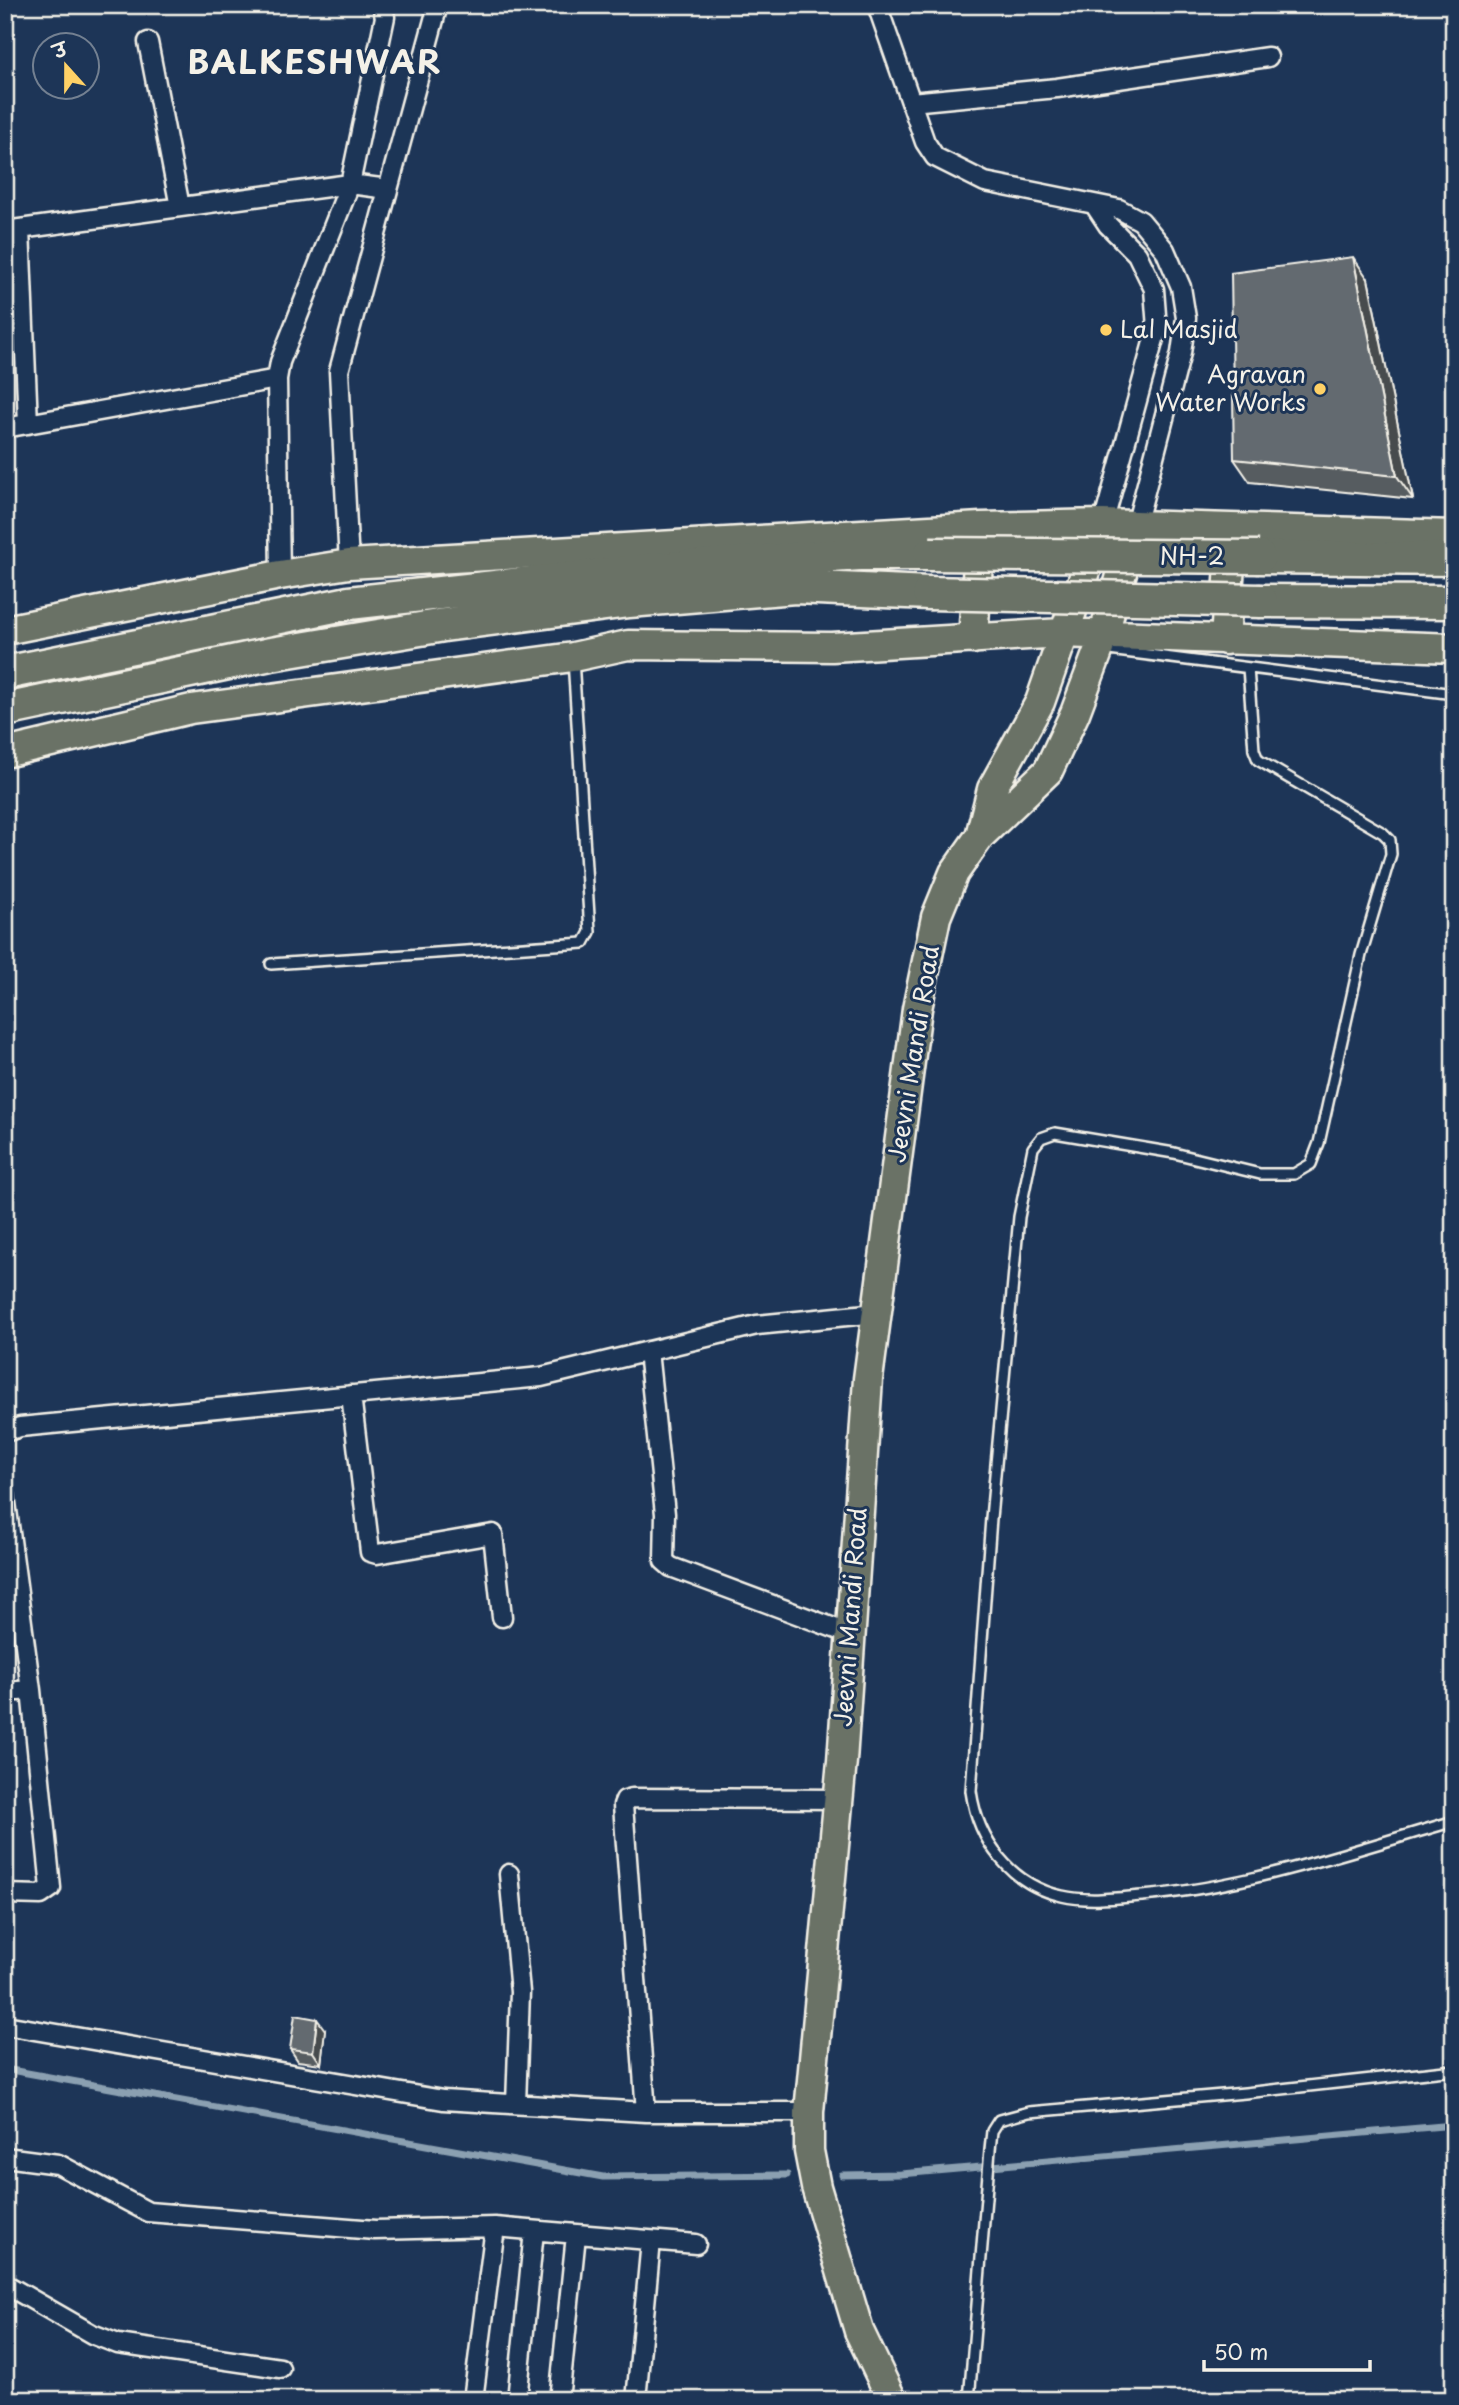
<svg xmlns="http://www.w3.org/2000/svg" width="1459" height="2405" viewBox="0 0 1459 2405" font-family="'Playpen Sans','Playpen Sans Deva',sans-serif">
<rect width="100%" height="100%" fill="#1d3557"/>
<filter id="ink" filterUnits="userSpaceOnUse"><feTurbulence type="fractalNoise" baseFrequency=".0143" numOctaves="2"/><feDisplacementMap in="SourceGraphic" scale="14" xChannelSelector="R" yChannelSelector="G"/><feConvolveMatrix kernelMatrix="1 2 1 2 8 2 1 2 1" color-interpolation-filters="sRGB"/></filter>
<g filter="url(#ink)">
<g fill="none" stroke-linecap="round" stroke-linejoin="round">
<path stroke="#8ba0b1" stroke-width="7" d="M5,2069l598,108 184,-2
M842,2175l59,-1 553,-49"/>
<g stroke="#f4f1e8" stroke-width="14">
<path id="lane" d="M1101,649l353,45
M1248,668l6,82 4,10 125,73 7,7 1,14 -30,101 -42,188 -8,21 -17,10h-34l-86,-21 -119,-20 -14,5 -8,10 -14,69 -28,301 -20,273c7,50 40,94 91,105 25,6 56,2 80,0 106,-9 210,-45 312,-75
M271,964l313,-21 6,-11 -17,-273
M969,2400l21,-250 2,-19 7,-11 30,-8 216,-19 209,-23"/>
</g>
<g stroke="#f4f1e8" stroke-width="23">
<path id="street" d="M877,5l48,137 10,15 50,25 134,27 22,12 24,29 16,37 5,31 -5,35 -45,173
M148,42l32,165
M911,102l146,-14 211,-31
M1094,204l14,21 29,29 17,35 3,39 -54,196
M20,229l8,195
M5,231l345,-47 38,5
M5,428l272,-49
M349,564l-10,-193 99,-366
M280,575l-3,-196 3,-17 70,-178 35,-167 -3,-12
M648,1351l17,163 -1,47 7,6 179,67
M351,1395l19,157 7,2 116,-20 9,83
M5,1432l15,-5 521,-50 216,-52 120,-12
M5,1495l26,195 -26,2
M509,1874l11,118 -4,112
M5,1894l36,1 10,-7 -20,-198
M5,2025l438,75 203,12
M809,2112h-163l-23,-307 2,-5 7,-2 206,1
M5,2157l53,7 90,48 227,18 120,-3 201,17
M5,2284l87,50 26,10 162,24
M473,2400l22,-173
M517,2400l17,-169
M559,2400l17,-165
M636,2400l15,-159"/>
</g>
<g stroke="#f4f1e8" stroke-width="33">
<path id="primary" d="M5,630l275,-55 69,-11 632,-37 122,-3 351,11
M973,639l7,-106
M1225,640l7,-105
M5,753l186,-44 382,-52 55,-12 204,2 230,-14 392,15
M980,836l12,-47 48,-87 58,-165
M892,2400l-33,-69 -43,-144 -7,-36v-39l33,-351 26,-382 49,-370 19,-92 18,-44 26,-37 68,-65 27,-58 24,-64 37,-123"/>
</g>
<g stroke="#f4f1e8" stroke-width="37">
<path id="highway" d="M1259,557l195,2
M1261,601l193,1
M5,673l344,-70 309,-34 201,-15h71
M5,710l266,-56 173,-29 185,-24 166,-14 134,6"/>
</g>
<use href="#lane" stroke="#1d3557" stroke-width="9"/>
<use href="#street" stroke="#1d3557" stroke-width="18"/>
<use href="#primary" stroke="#6a7266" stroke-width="28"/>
<use href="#highway" stroke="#6a7266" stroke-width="32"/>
<g stroke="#f4f1e8" stroke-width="37" stroke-linecap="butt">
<path id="highway-bridge" d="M930,554l329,3
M929,593l332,8"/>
</g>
<use href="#highway-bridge" stroke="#6a7266" stroke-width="32"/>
</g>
<path fill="#565c60" stroke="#f4f1e8" stroke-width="2" d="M1368,279l45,220 -163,-17 -16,-23z
M325,2030l-4,34 -23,-3 -8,-12z"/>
<path fill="#464b4e" stroke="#f4f1e8" stroke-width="2" d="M1353,257l15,22 45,220 -16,-23z
M317,2019l8,11 -4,34 -8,-12z"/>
<path fill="#646b70" stroke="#f4f1e8" stroke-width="2" d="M1353,257l44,219 -163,-17 -3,-186z
M295,2015l22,4 -4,33 -23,-3z"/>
</g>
<g fill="#ffd166" stroke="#1d3557" stroke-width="2.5">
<circle cx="1106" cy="330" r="7"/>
<circle cx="1320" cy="389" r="7"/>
</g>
<g text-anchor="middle" stroke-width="6" stroke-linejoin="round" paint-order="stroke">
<g font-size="24" fill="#f4f1e8" stroke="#1d3557" text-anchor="start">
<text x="1120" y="338">Lal Masjid</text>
<text x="1306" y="383" text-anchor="end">Agravan<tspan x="1306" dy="28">Water Works</tspan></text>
</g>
<g font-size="24" fill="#f4f1e8" stroke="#1d3557">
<text x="1192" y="565">NH-2</text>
<text transform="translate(914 1054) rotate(-81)" y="8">Jeevni Mandi Road</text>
<text transform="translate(851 1617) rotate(-86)" y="8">Jeevni Mandi Road</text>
</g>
<g font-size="32" font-weight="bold" letter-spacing="2" fill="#f4f1e8" stroke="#1d3557">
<text x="315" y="74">BALKESHWAR</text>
</g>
</g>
<rect width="1459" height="2405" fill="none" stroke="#1d3557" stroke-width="28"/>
<rect x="14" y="14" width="1431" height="2377" fill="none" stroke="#f4f1e8" stroke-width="2.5" filter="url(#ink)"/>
<g transform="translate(66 66) rotate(339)"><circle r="33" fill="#1d3557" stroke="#738091" stroke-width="2"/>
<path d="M0-5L12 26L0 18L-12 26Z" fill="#ffd166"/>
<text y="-10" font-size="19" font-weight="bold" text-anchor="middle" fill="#f4f1e8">उ</text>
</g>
<path d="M1204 2360v10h166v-10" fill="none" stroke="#f4f1e8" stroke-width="3.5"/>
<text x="1214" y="2360" font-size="21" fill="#f4f1e8" stroke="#1d3557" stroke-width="5" paint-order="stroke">50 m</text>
</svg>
